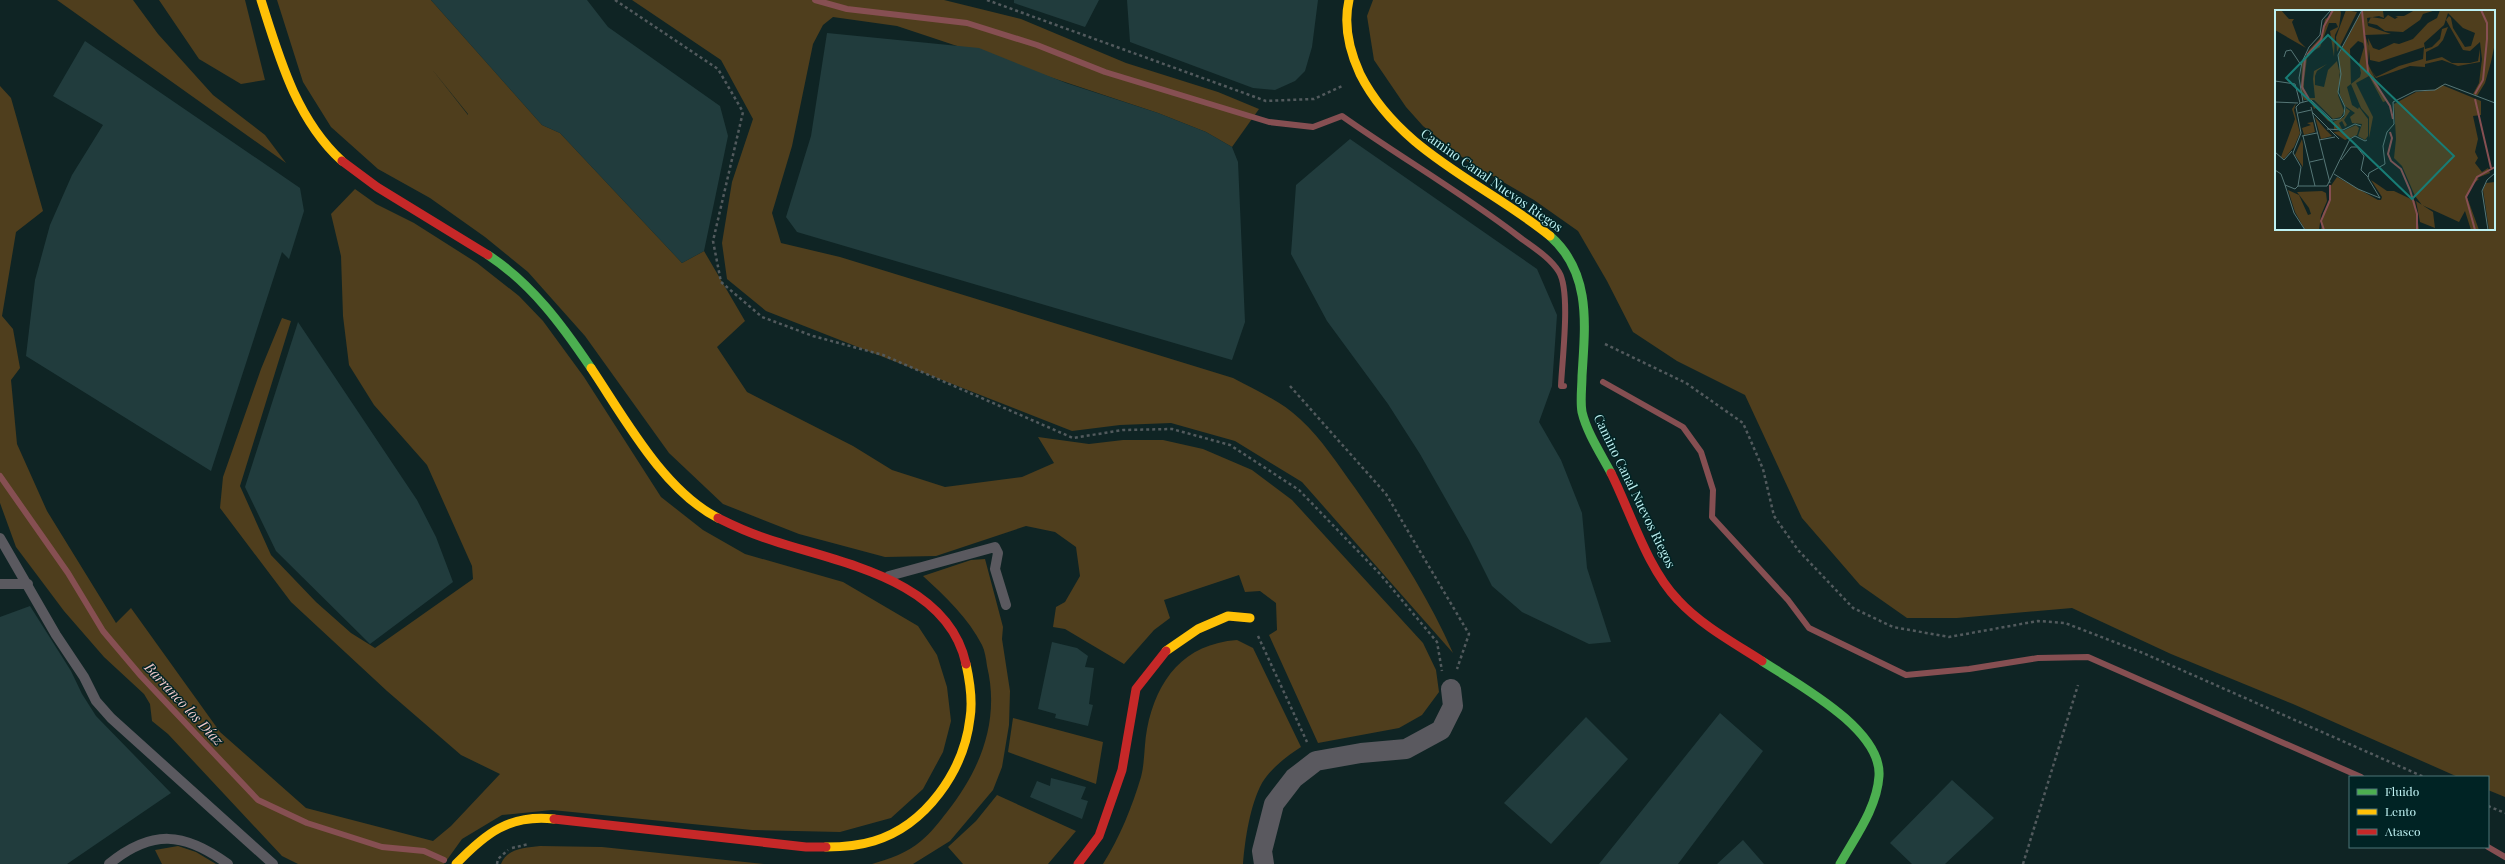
<svg xmlns="http://www.w3.org/2000/svg" width="2505" height="864" viewBox="0 0 2505 864" font-family="'Playfair Display',serif">
<rect width="100%" height="100%" fill="#0f2424"/>
<path fill="#4f3e1d" fill-rule="evenodd" d="M57,0h76l25,34 55,61 52,40 21,28z
M159,0h86l20,80 -24,4 -42,-25z
M277,0h154l111,125 18,8 122,130 22,-12 41,70 -28,26 30,45 106,54 39,24 53,17 77,-10 32,-14 -16,-26 51,7 34,-4h40l40,9 49,21 40,30 131,143 13,27 3,22 -17,23 -23,13 -81,15 -49,-108 8,-5 -1,-27 -16,-12 -15,1 -6,-17 -75,25 6,18 -16,12 -30,34 -59,-35 -12,-2 3,-20 9,-5 15,-26 -4,-29 -21,-15 -29,-6 -90,30 -51,1 -86,-23 -76,-30 -54,-51 -84,-117 -57,-64 -43,-35 -55,-39 -52,-29 -47,-42 -28,-45zM431,68l37,46v1z
M632,0h312l77,19 105,44 92,29 41,17 -27,38 -26,-15 -48,-19 -261,-87 -64,-9 -10,8 -10,19 -21,102 -20,67 9,30 59,14 393,121c22,12 48,23 67,41 22,20 38,46 55,69 37,53 72,106 98,165l-151,-171 -67,-41 -64,-18 -51,2 -48,6 -306,-120 -39,-32 -5,-36 10,-61 21,-63 -32,-59z
M1373,0h1132v797l-17,-7v-13h-30l-165,-73 -122,-50 -99,-46 -115,10h-50l-47,-33 -58,-67 -57,-123 -68,-34 -44,-29 -26,-51 -29,-50 -44,-31 -67,-39 -44,-35 -17,-19 -32,-47 -7,-44zM2276,11h218v218h-218z
M0,86l11,12 32,113 -27,21 -14,84 11,13 7,39 -9,12 6,64 30,67 69,112 15,-15 89,124 86,76 127,33 18,-15 49,-52 -39,-19 -74,-64 -96,-89 -71,-94 3,-31 38,-108 21,-51 9,3 -51,165 31,69 45,47 35,31 24,15 98,-69 -1,-13 -45,-101 -53,-60 -25,-40 -6,-49 -2,-60 -10,-42 24,-25 21,15 38,19 63,40 42,33 24,25 41,56 77,120 42,33 42,24 98,28 75,44 19,29 10,32 4,34 -8,31 -20,37 -32,29 -51,14 -88,-2 -200,-20 -50,5 -40,24 -18,25h-146l-16,-8 -114,-122 -16,-13 -2,-17 -6,-10 -40,-37 -40,-46 -48,-64 -16,-44z
M985,559l18,68 -1,12 8,52 -1,34 -7,42 -9,23 -43,51 -37,23h-41c17,-5 35,-11 49,-23 10,-8 18,-19 26,-29 34,-43 53,-92 40,-146 -1,-7 -2,-15 -5,-21 -13,-26 -37,-49 -59,-69l48,-16z
M1237,640l16,8 48,99c-14,9 -31,22 -39,36 -12,22 -17,56 -19,81h-140c17,-27 29,-57 38,-87 4,-15 3,-33 6,-48 10,-50 37,-85 90,-89z
M1013,718l90,24 -7,42 -88,-32z
M997,795l79,36 -28,33h-85l-15,-17 28,-26z
M178,846l18,6 20,12h-54l-7,-14z
M540,846l62,1 162,17h-263c6,-16 24,-16 39,-18z"/>
<g fill="none" stroke-linecap="round" stroke-linejoin="round">
<path stroke="#864f52" stroke-width="6" d="M815,0l32,9 120,14 70,22 68,27 164,50 44,5 29,-11c58,41 120,77 176,120 13,10 32,21 41,36 12,20 3,88 2,114h3
M1603,382l80,45 18,25 12,38 -1,27 76,83 21,28 97,47 63,-6 69,-11 50,-1 273,120
M0,476l68,97 35,58 38,45 117,124 49,23 75,24 42,4 20,9
M2488,847l17,10"/>
</g>
<path fill="#213c3d" d="M431,0h156l21,27 112,79 8,30 -24,115 -22,12 -122,-130 -18,-8z
M1014,0h85l-14,27 -71,-24z
M1127,0h191l-6,47 -7,24 -10,10 -20,9 -22,-2 -123,-46z
M827,33l152,15 87,35 92,30 48,19 26,15 6,15 7,160 -13,38 -435,-128 -11,-15 25,-81z
M85,41l215,147 4,23 -15,48 -7,-7 -71,219 -185,-115 9,-76 15,-55 22,-50 31,-50 -50,-29z
M1350,139l187,130 20,46 -5,71 -13,36 22,38 21,53 5,55 24,74 -22,2 -67,-32 -30,-26 -23,-46 -49,-86 -32,-50 -61,-83 -36,-67 5,-69z
M298,322l119,178 19,37 17,45 -83,62 -94,-93 -31,-64z
M30,606l41,65 11,23 14,22 75,77 -104,71h-67v-247z
M1052,642l25,6 11,8 -3,11 9,1 -5,36 4,1 -5,21 -33,-8 1,-4 -18,-5z
M1720,713l43,38 -85,113h-79z
M1586,717l42,42 -77,85 -47,-41z
M1051,778l35,9 -5,12 7,2 -6,18 -52,-22 7,-16 13,5z
M1952,780l42,38 -49,46h-33l-22,-21z
M1743,840l21,24h-47z"/>
<g fill="none" stroke-linecap="round" stroke-linejoin="round">
<path stroke="#525a5d" stroke-width="2.5" stroke-dasharray="3 3" stroke-linecap="butt" d="M615,0l103,69 25,43 -30,129 8,41 41,35 51,19 70,19 190,83 50,-8 49,-1 58,16 69,45 81,84 57,68 5,29
M987,0l279,101 48,-2 28,-13
M1605,344l81,39 57,40 20,46 11,47 24,34 55,58 40,19 56,10 89,-16 27,2 78,30 281,124
M1290,386l96,108 83,140 -12,35
M1258,636l49,106
M2488,806l17,7
M512,848l17,-4
M497,864l1,-5 10,-9
M2023,864l55,-179"/>
<path stroke="#5a595f" stroke-width="10" d="M0,538l56,97 28,42 12,24 15,17 162,146
M889,576l106,-29 3,6 -3,16 11,36
M0,584h28
M109,864c43,-35 75,-32 119,0"/>
<path stroke="#5a595f" stroke-width="20" d="M1264,864l-2,-13 12,-47 20,-26 22,-17 45,-8 45,-4 35,-19 12,-24 -2,-17"/>
<path stroke="#4caf50" stroke-width="9" d="M1550,236c42,37 35,90 32,140 0,11 -2,25 0,36 5,21 19,42 29,61
M488,255c44,29 74,70 103,113
M1762,661c35,23 120,68 117,115 -2,32 -24,61 -39,88"/>
<path stroke="#ffc107" stroke-width="9" d="M261,0c18,57 35,119 81,161
M1349,0c-6,26 0,50 11,74 40,79 125,109 190,162
M591,368c33,49 72,122 127,150
M1166,651l32,-22 30,-13 22,2
M826,847c16,0 32,-1 48,-6 52,-16 90,-70 96,-123 3,-18 0,-36 -4,-54
M456,864c29,-30 53,-50 98,-45"/>
<path stroke="#c62828" stroke-width="9" d="M342,161l35,26 111,68
M1611,473c20,40 36,95 67,127 23,25 56,43 84,61
M718,518c18,9 36,17 56,23 67,22 174,39 192,123
M554,819l252,28h20
M1078,864l21,-28 23,-66 14,-81 30,-38"/>
</g>
<g text-anchor="middle" stroke-width="3" stroke-linejoin="round" paint-order="stroke">
<g font-size="13" fill="#bef1f2" stroke="#002324">
<text transform="translate(1492 180) rotate(35)" y="5">Camino Canal Nuevos Riegos</text>
<text transform="translate(1635 491) rotate(64)" y="5">Camino Canal Nuevos Riegos</text>
</g>
<g font-size="14" font-style="italic" fill="#f4cbcc" stroke="#002324">
<text transform="translate(184 704) rotate(47)" y="5">Barranco los Díaz</text>
</g>
</g>
<g transform="translate(2275 10)">
<rect width="220" height="220" fill="#0f2424"/>
<path d="M0,0h6l8,9h5l-2,3 7,19 7,7 -31,-18zM56,0h9l1,3 -2,14 -4,8 -1,22 -4,-26 8,-4 -2,-4h-7l-9,24 -7,4 -6,7 -3,24v8l5,8h6l-2,-19 1,-8 13,-7 -10,7 -2,5v9l9,2 4,-17 9,-9 3,14 -2,20 6,16 -3,6 -8,2 -19,-19h-10l-3,-9 1,-28 7,-13 13,-14 3,-17 4,-2zM71,0l11,2 -20,40 -1,-15zM90,0l18,1 1,7 -5,-2 -12,2 1,8 23,8 -26,1 4,12 -1,17 18,37 -3,1 -14,-26 -13,7 17,34 -4,21v-21l-8,-9 -10,-24 -4,3 5,18 6,4 1,-2 9,12v17l-3,4 -7,-4 4,-12 -10,-1 -2,-6 5,-4 -10,-7 -5,-11 -1,-33v-8l22,-42zM83,31l5,2 1,4 -5,17 2,9 -1,4 -9,7 -1,-35zM140,0h21l-13,4 -3,6 -17,12 -18,-1 -8,-6 -9,-2 3,-6 13,2 4,-4 7,4 3,-2 -3,-1h9zM165,0h55v33l-4,19 -6,21 -8,13 -4,-2 6,-11 3,-24 -2,-17 -10,9 -7,-1 -17,-30 3,-4 2,2 2,10 12,19 6,-1 4,-13 -12,-5 -15,-15 -4,12 -20,18 1,6 7,-2 8,-8 2,-10 6,-2 -5,13 -5,6 -12,6v9l16,-4 10,6h18l8,-2 2,-12v13l-22,4 -16,-6 -17,4v3l-15,-1 -34,12 -5,-8 5,7 23,-11 24,-7 1,-12 -45,15 -9,-2 -2,-22 5,10 6,2 15,-7 5,1 14,-5 15,-16 9,-5zM167,75l39,16v14l-8,1 5,23 -3,13 3,6 -3,5 7,9 6,-4 2,5 -13,5 2,1 -7,6 -5,12 12,33h-8l-6,-19 -6,11 -37,-17 -7,-9 -13,-30 -8,-8 2,-19 -2,-35 22,-12 18,-2zM36,92l22,20 11,-5 2,-9 4,3 -6,9 3,5 -2,2 -3,-6 -3,2 3,6h-8v-6l-6,-2 -12,-13 -2,1zM21,93l-2,7 6,23 -6,14 -10,12 -3,-2 14,-38 -3,-10zM40,107l10,12 7,7 -11,3zM38,112l2,10 -11,3 -2,-7 9,-3 -4,-2zM81,115l3,3 -2,7 -12,5 -12,-8 10,-1zM27,129l1,5v23l-8,-12zM62,167l41,23h3l1,-3 -11,-17 16,11h7l21,10 4,29h-98l2,-17 8,-13 -2,-2 1,-11zM220,172v48h-6l-6,-40 3,-7zM13,180l11,5 9,20 3,-1 -2,-6 -12,-16 25,-1 4,2 1,8 -6,14 -2,15h-14l-10,-18zM141,191l17,11 2,16 -15,-6z" fill="#4f3e1d" fill-rule="evenodd"/>
<path fill="none" stroke="#864f52" stroke-width="2" d="M87,1l6,61 22,34 3,13M32,45l14,-15 3,-14 9,-16M30,49l-3,28 7,12M200,84l8,-14 4,-41v-16l-6,-13M200,89l16,69M115,122l2,6 -4,16 3,7 10,8 9,21 7,24v16M49,220l-3,-9 9,-21v-15M200,220l-9,-33 11,-20 18,-10"/>
<path fill="none" stroke="#557676" stroke-width="1" d="M9,47l2,-6 5,-1 10,15M0,71l20,3 5,19M0,92l23,1M28,92l-4,-24 3,-16 7,-15 11,-12 2,-15 9,-10M36,97l19,76M37,102l27,27M23,103l13,-3M52,119l16,1 12,-6 6,2M27,126l15,-3M28,126l12,50M44,130l16,-3M0,142l9,8 8,-9M66,150l10,-13h6l7,9 -3,14 7,7M35,152l13,-3M0,160l6,4 4,11M59,164l24,15 22,9 -12,-20 1,-5 16,-9 -2,-18 4,-14 7,-8 -1,-22 22,-11 20,-1 10,-6 50,19M23,176l3,-19 -8,-14 8,-20 -5,-26 4,-4 11,-3 21,20 8,-1 4,-4 1,-8 -7,-15 3,-18 -3,-19 24,-45M30,220l-11,-17 -9,-28 10,4 3,-3h29l23,-47 5,-3 10,5 2,-1M213,220l-6,-39 5,-11 8,-7"/>
<path fill="#187c75" fill-opacity="0.15" stroke="#187c75" stroke-width="2" d="M53,25l126,121 -42,43 -126,-121z"/>
<rect width="220" height="220" fill="none" stroke="#bef1f2" stroke-width="2"/>
</g>
<rect x="2349" y="776" width="140" height="72" fill="#002324" stroke="#4c7576"/>
<rect x="2357" y="789" width="20" height="6" fill="#4caf50" stroke="#4c7576"/>
<text x="2385" y="796" font-size="12" fill="#bef1f2">Fluido</text>
<rect x="2357" y="809" width="20" height="6" fill="#ffc107" stroke="#4c7576"/>
<text x="2385" y="816" font-size="12" fill="#bef1f2">Lento</text>
<rect x="2357" y="829" width="20" height="6" fill="#c62828" stroke="#4c7576"/>
<text x="2385" y="836" font-size="12" fill="#bef1f2">Atasco</text>
</svg>
